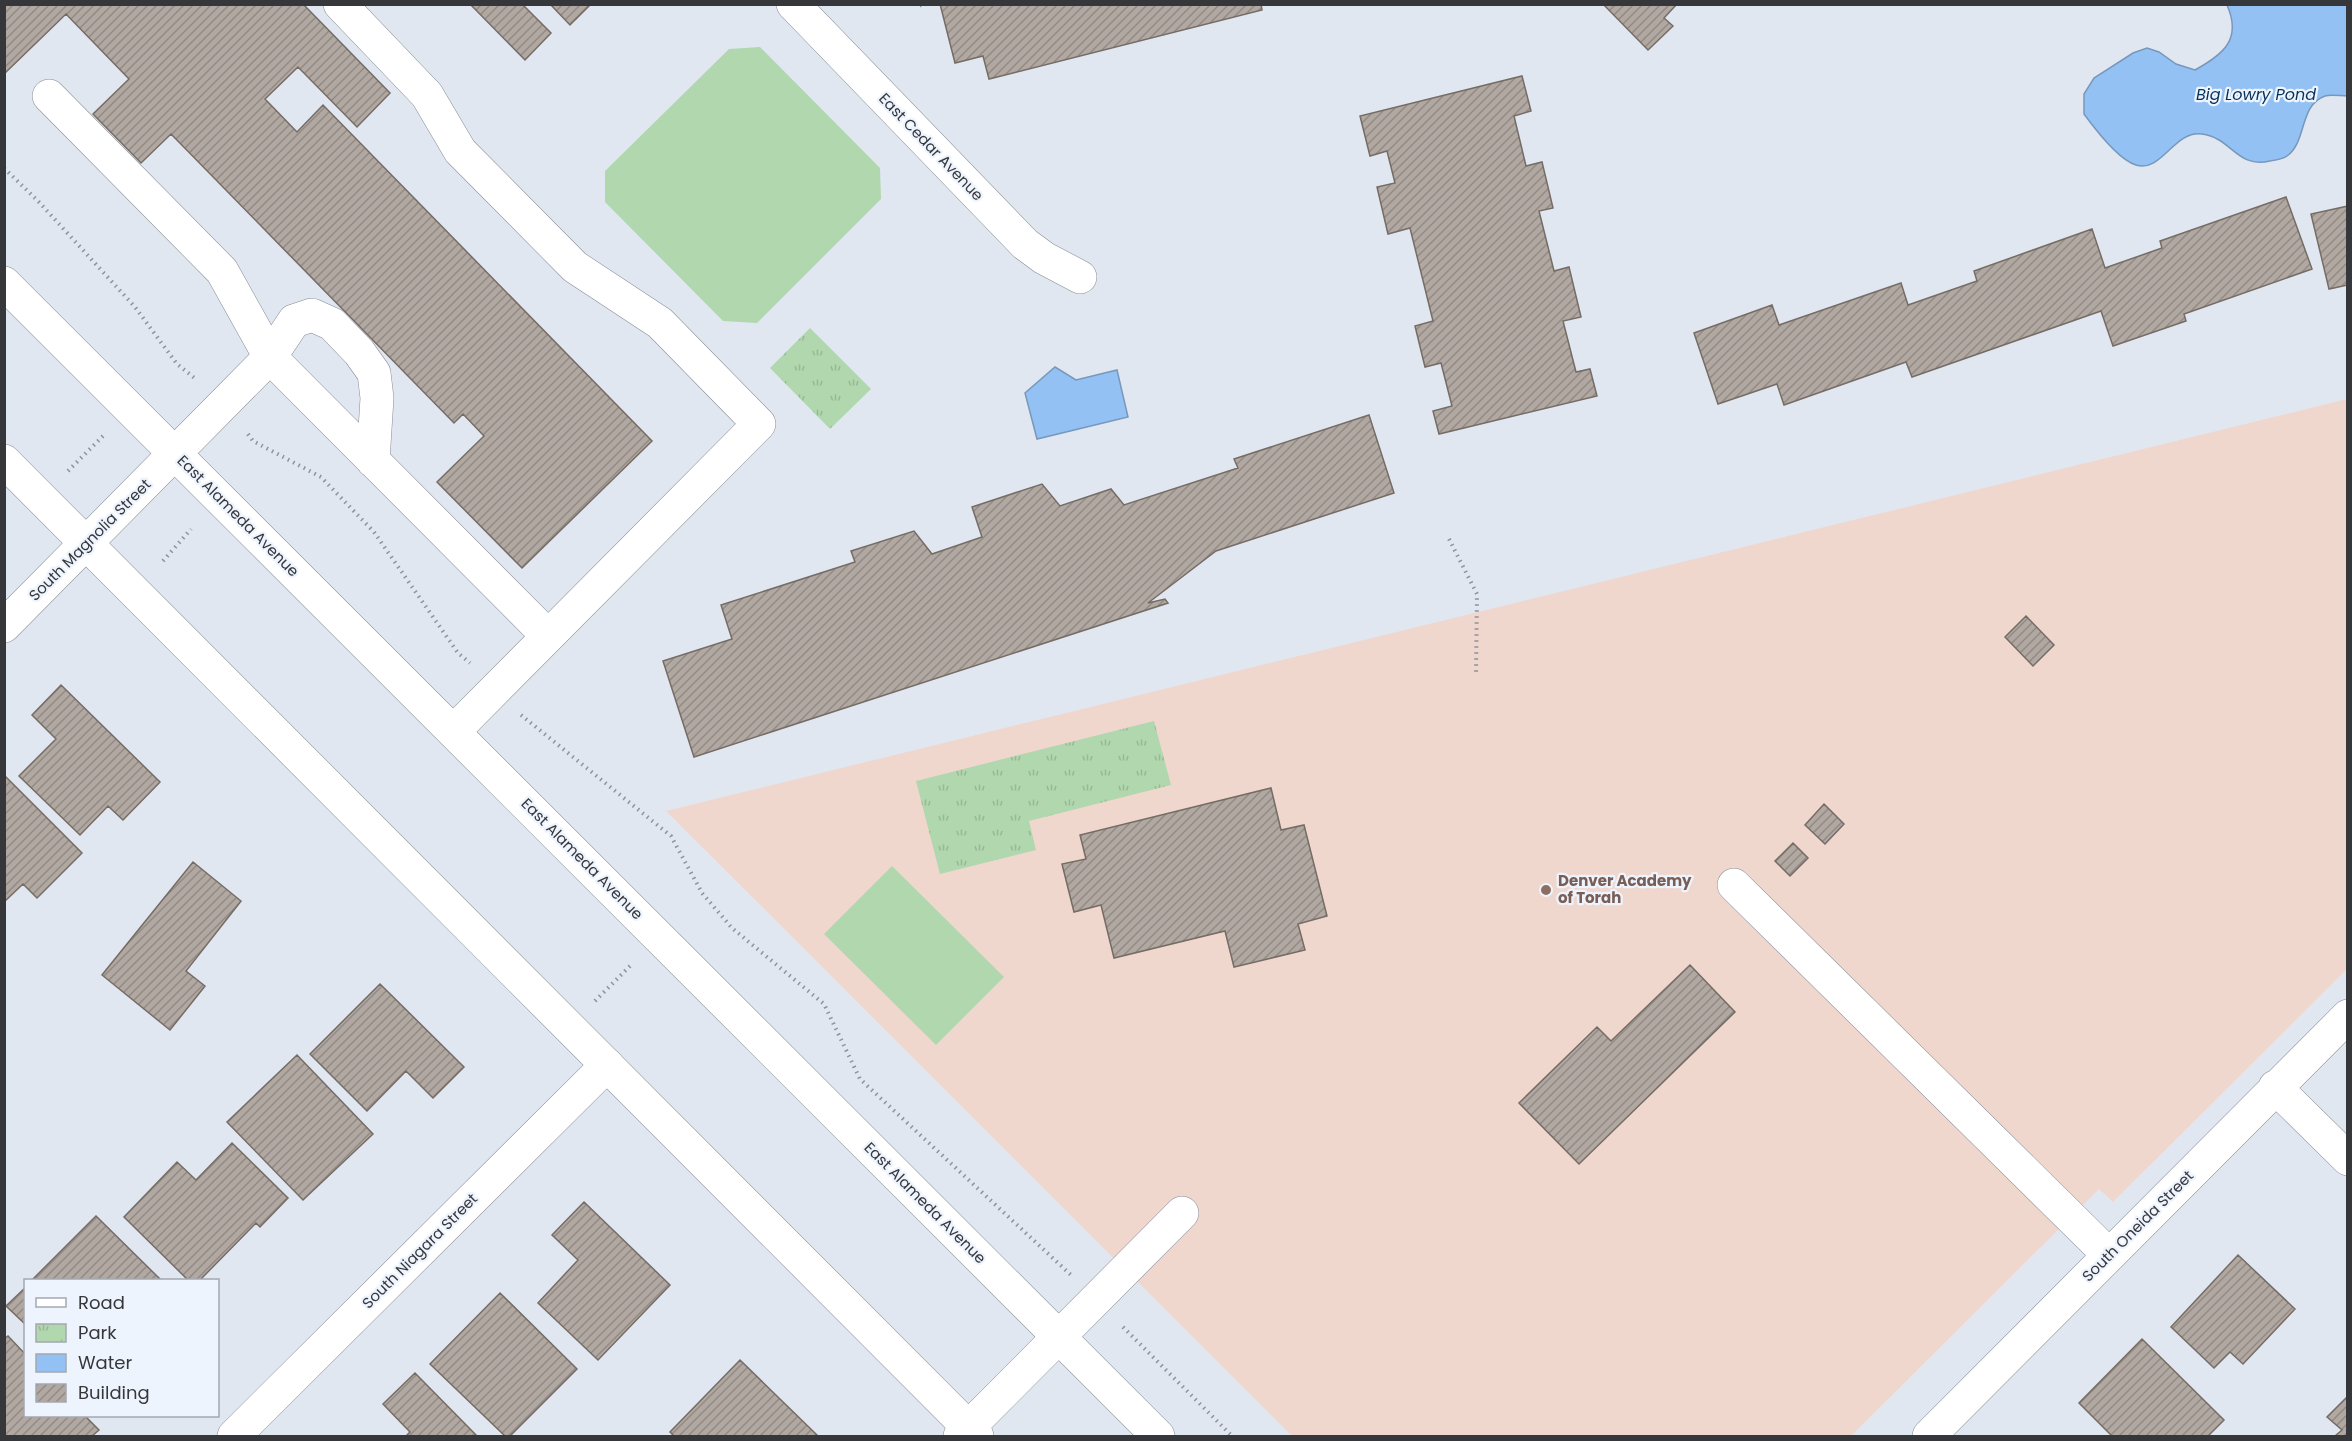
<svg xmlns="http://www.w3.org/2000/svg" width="2352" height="1441" viewBox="0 0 2352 1441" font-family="Poppins,sans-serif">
<defs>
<pattern id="park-tufts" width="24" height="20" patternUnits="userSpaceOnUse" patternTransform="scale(1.5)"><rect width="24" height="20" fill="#b0d7ad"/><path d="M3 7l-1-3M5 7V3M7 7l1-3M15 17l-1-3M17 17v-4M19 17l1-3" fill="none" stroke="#98b996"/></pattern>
<pattern id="building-hatch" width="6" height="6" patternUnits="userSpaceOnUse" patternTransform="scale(1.5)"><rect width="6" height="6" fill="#b2a8a2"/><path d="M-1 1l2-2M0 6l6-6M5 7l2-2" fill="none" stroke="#928a85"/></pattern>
</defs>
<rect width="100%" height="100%" fill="#e1e7f1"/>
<path fill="#efd7ce" d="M2347,399v570l-234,233 -14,-13 -248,247h-559l-626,-625z"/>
<path fill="url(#park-tufts)" d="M810,328l61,61 -41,40 -60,-61z
M1154,721l17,64 -142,36 7,29 -96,24 -24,-93z"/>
<path fill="#b0d7ad" d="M760,47l120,121 1,31 -124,124 -34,-2 -118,-119v-31l124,-122z
M892,866l112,111 -68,68 -112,-111z"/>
<path fill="#93c1f4" stroke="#7798bc" stroke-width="1.5" d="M2320,4l27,1v91c-6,0 -16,-2 -22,0 -26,9 -18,46 -38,60 -4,3 -11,4 -17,5 -33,8 -38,-23 -68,-27 -28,-4 -40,39 -66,31 -17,-5 -41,-36 -52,-51v-20l10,-16 39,-25 14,-5 12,4 17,12 19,6c29,-16 47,-31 32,-65z
M1055,367l21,13 41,-10 11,47 -91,22 -12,-46z"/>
<path fill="url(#building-hatch)" stroke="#756c66" stroke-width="1.5" d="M4,4h299l87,89 -33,34 -59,-60 -33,32 32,33 26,-27 329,336 -130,127 -85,-86 47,-46 -21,-22 -9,9 -283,-289 -30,29 -48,-49 36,-35 -63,-65 -62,60z
M470,4h52l29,29 -26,27z
M550,4h41l-21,21z
M940,4h321l1,6 -273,69 -6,-23 -28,7z
M1603,4h74l-13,14 9,8 -25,24z
M1522,76l9,35 -17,5 12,50 16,-4 11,46 -14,3 15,60 15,-4 12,50 -18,4 13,51 14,-3 7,27 -158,38 -6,-23 19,-5 -11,-43 -16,4 -10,-41 18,-5 -23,-93 -22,6 -11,-47 18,-4 -8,-32 -17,5 -10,-40z
M2286,197l26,72 -128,45 2,7 -73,25 -12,-35 -189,66 -6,-15 -122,43 -7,-21 -59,20 -24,-71 78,-28 7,20 122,-42 7,22 69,-24 -3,-10 118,-42 13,39 57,-20 -2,-7z
M2348,206v79l-19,4 -18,-75z
M1369,415l25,78 -178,58 -68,52 17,-4 3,4 -474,154 -31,-96 69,-22 -11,-34 134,-43 -4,-11 63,-20 18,23 50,-17 -10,-30 70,-23 18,22 51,-17 13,16 114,-37 -4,-9z
M2026,616l28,29 -21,21 -28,-29z
M61,685l99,97 -37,38 -15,-14 -28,29 -61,-59 37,-37 -24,-24z
M4,775l78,78 -45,45 -14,-14 -19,18z
M1271,788l10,42 23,-5 23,91 -29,8 7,26 -71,17 -9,-36 -111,27 -13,-53 -27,7 -12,-48 24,-5 -6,-24z
M1824,804l20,20 -19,20 -20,-19z
M1793,843l15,15 -18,18 -15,-15z
M193,862l48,39 -55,70 19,15 -35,44 -68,-55z
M1690,965l45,47 -156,152 -60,-61 78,-76 14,14z
M380,984l84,83 -31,31 -27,-27 -39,40 -57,-57z
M297,1055l76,79 -70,66 -76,-78z
M232,1143l56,55 -28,29 -4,-4 -56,57h-12l-64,-63 53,-55 19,18z
M584,1202l86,83 -72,75 -60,-57 40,-43 -26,-25z
M96,1216l65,64h-129z
M2238,1255l57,54 -52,55 -13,-12 -16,16 -43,-41z
M26,1287v38l-20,-19z
M500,1293l77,76 -67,67h-5l-75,-72z
M8,1336l18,19v61h59l14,14 -7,6h-88v-97z
M2142,1339l82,81 -16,16h-96l-33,-33z
M740,1360l78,76h-144l-4,-4z
M415,1373l62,63h-71l4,-4 -27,-28z
M2348,1396v40h-13l7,-6 -15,-13z"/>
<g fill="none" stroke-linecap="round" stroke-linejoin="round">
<g stroke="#878c95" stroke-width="34">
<path id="minor" d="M340,4l87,91 33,56 115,116 85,56 99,101 -305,307
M793,4l232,240 19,14 36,19
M49,96l173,175 48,86 24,-36 18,-6 20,9 27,28 15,21 3,25 -4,63
M4,626l266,-269 277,278
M1734,885l375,370
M2275,1087l73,72
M234,1436l373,-371
M960,1436l222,-223
M1929,1436l419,-420"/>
</g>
<g stroke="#878c95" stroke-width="34">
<path id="major" d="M4,283l1154,1153
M4,461l973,975"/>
</g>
<path stroke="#8f939a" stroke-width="4" stroke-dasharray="1.5 4.5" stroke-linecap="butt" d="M915,4l1,2 12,-2
M4,168l34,33 97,106 42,57 20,16
M248,434l5,7 68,36 53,55 84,121 12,10
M68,471l37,-37
M1449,539l28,55 -1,81
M163,561l28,-32
M521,715l150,121 31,57 30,35 92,76 36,75 211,196
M595,1001l37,-37
M1123,1327l109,109"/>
<use href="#minor" stroke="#fff" stroke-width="33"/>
<use href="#major" stroke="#fff" stroke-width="33"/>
</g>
<circle fill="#8d6e63" stroke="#eef4fe" stroke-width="2" cx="1546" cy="890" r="6"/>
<g text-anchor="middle" stroke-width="4.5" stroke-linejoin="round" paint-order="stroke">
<g font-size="15" fill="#35373b" stroke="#eef4fe">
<text transform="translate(931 147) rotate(46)" y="5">East Cedar Avenue</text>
<text transform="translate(238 516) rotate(45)" y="5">East Alameda Avenue</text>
<text transform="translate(90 540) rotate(-45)" y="5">South Magnolia Street</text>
<text transform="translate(582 859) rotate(45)" y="5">East Alameda Avenue</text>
<text transform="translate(925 1203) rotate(45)" y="5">East Alameda Avenue</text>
<text transform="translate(2138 1226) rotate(-45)" y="5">South Oneida Street</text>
<text transform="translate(420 1251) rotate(-45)" y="5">South Niagara Street</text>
</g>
<g font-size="15" font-weight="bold" fill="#785e54" stroke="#eef4fe" text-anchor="start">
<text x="1558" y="886">Denver Academy<tspan x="1558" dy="17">of Torah</tspan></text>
</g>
<g font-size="16" font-style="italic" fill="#073159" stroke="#eef4fe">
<text x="2256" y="100">Big Lowry Pond</text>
</g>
</g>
<rect width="2352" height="1441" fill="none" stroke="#35373b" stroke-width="12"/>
<rect x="24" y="1279" width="195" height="138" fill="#eef4fe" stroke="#a4a8b0" stroke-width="1.5"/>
<rect x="36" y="1298" width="30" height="9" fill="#ffffff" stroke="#a4a8b0" stroke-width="1.5"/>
<text x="78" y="1309" font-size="18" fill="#35373b">Road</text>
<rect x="36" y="1324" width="30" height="18" fill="url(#park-tufts)" stroke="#a4a8b0" stroke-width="1.5"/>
<text x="78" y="1339" font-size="18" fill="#35373b">Park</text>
<rect x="36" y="1354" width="30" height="18" fill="#93c1f4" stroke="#a4a8b0" stroke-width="1.5"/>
<text x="78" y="1369" font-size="18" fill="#35373b">Water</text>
<rect x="36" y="1384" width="30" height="18" fill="url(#building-hatch)" stroke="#a4a8b0" stroke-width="1.5"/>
<text x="78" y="1399" font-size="18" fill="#35373b">Building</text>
</svg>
